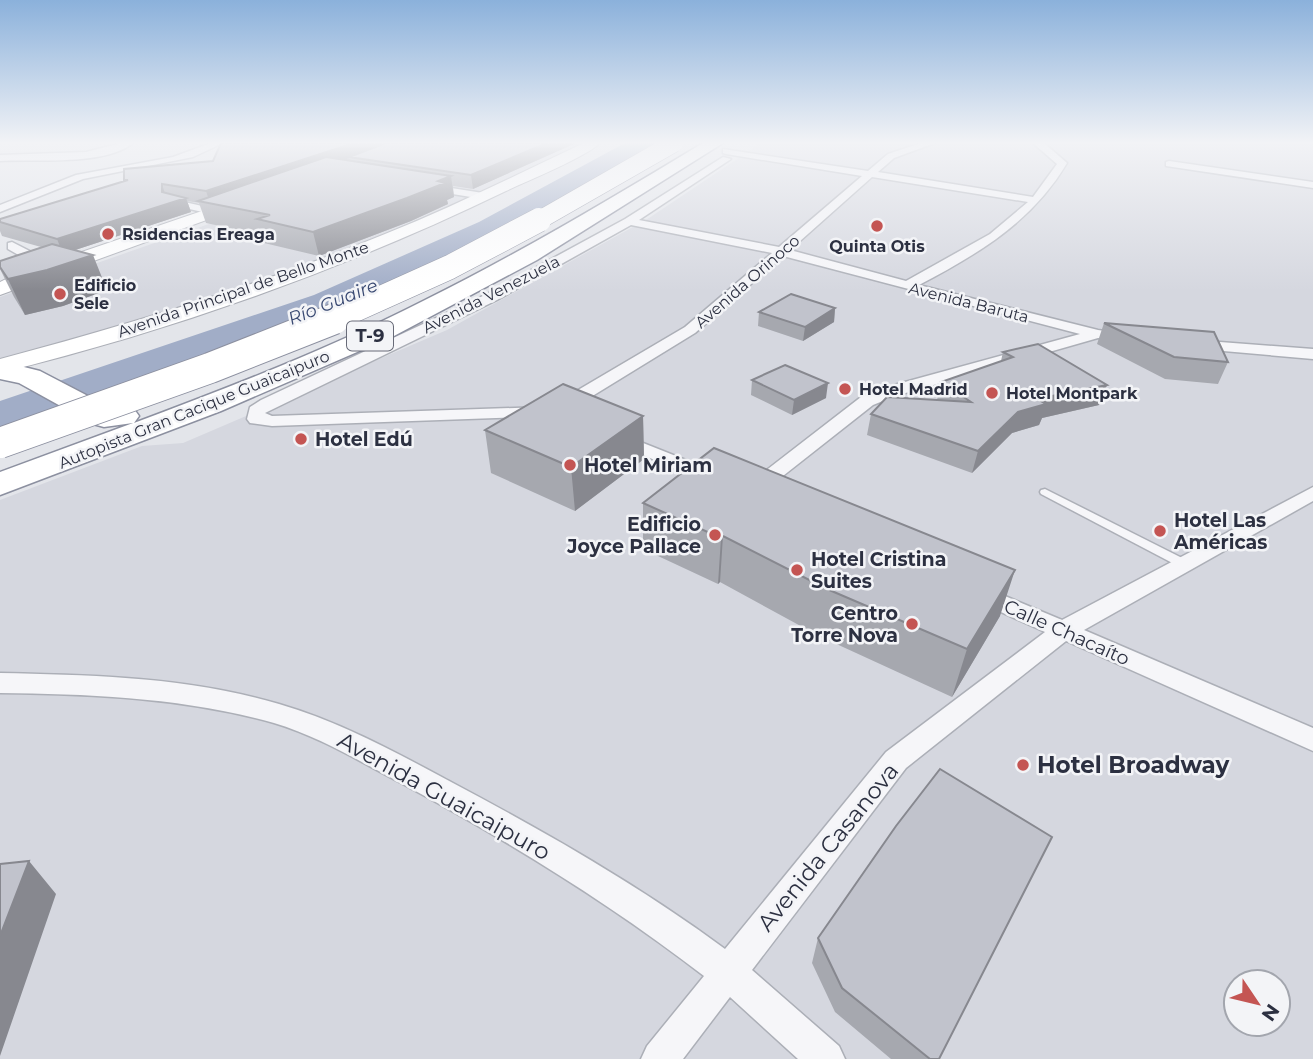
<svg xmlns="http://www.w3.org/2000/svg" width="1313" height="1059" viewBox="0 0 1313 1059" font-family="Montserrat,sans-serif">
<rect width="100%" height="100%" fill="#e3e5ea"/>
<path fill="#d5d7df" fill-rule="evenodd" d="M440,143h152l-264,120 -328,102v-68z
M761,143h552v916h-1313v-559l142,-54 41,-3 264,-113 202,-112zM1236,982h42v42h-42z"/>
<path fill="#a1adc7" d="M625,143h35l-130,74 -130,65 -400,150v-31l314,-106 165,-73z"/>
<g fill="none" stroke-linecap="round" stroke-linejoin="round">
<g stroke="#acafb7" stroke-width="3">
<path id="lane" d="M1045,489l143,72 2,3 -6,4 -4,-1 -139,-73 -1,-2 1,-2z"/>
</g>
<g stroke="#acafb7" stroke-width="3">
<path id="street" d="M121,143h12c-28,23 -97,16 -133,18v-6l86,-3z
M211,143h12l-30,14 -110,22 -83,33v-7l76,-30 97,-18z
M921,143h14l-41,15 -16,14 155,25 24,-33 -24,-21h11l23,20c-35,59 -89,91 -148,122l179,45 35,5 3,3 -3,3 -35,-3 -203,58 -22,9 -113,89h-14l-3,-4 3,-4 115,-89 22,-9 197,-54 -297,-78 -88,77 -127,78h-12l-3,-4 3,-4 129,-76 87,-74 -141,-28 -134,75 -232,113 7,3 271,-9 6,1 3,4 -3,4 -277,10 -22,-3 -3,-4 3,-12 11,-7 226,-106 138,-75 98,-62 8,2 -92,61 140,27 83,-71 -136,-22 -3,-1v-4l145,22 20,-17zM872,177l156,25 -38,32 -84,47 -116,-31z
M1169,161l144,21v6l-147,-22v-4z
M426,184l57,9 5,3 -5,3 -61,-10v-4z
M171,199l49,11 2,2 -6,3 -49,-11v-4z
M12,242l43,22 1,3 -1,3h-10l-37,-21v-6z
M1194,340l119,9v10l-124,-11 -3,-3z
M618,433l103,41 3,4 -10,6 -7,-2 -95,-40 -3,-4z
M1313,487v14l-229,129 229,98v23l-247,-110 -160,127 -154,202 87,76 6,13h-47l-68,-62 -47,62h-42l6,-13 57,-70c-96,-74 -199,-137 -305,-194 -40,-21 -81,-46 -125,-59 -89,-25 -182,-29 -274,-30v-20c93,2 189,4 279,31 62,18 118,49 174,79 94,50 187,103 272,166l161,-197 159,-120 -75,-34 -3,-5 3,-5 8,-3 8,3 76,32z"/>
</g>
<g stroke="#acafb7" stroke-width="2">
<path id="secondary" d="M584,143h16c-14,14 -73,38 -94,48 -161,78 -332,139 -506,182v-14c130,-35 260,-74 385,-125 68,-27 133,-60 199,-91z
M240,198l5,2 3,3 -3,3 -245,89v-13l14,-7z"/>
</g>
<g stroke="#8c90a0" stroke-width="3">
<path id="highway" d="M703,143h20l-186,117 -143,76 -173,75 -221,84v-23l133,-49 -29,4 -11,-3 -74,-41 -19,-4v-18l40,10 69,36 25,2 5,7 -5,7c99,-37 197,-75 291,-123 95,-47 187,-102 278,-157z"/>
</g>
<use href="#lane" fill="#f6f6f9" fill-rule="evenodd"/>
<use href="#street" fill="#f6f6f9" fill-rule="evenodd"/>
<use href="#secondary" fill="#fff" fill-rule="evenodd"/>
<use href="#highway" fill="#fff" fill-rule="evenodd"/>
<g stroke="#8c90a0" stroke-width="19" stroke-linecap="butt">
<path id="highway-bridge-far2" d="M536,222l138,-79"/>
</g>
<g stroke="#8c90a0" stroke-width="25" stroke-linecap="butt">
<path id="highway-bridge-far1" d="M330,321l120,-54 89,-47"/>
</g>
<g stroke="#8c90a0" stroke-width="32" stroke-linecap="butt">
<path id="highway-bridge" d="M0,443l210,-75 124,-49"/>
</g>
<use href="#highway-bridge-far2" stroke="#fff" stroke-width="18"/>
<use href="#highway-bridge-far1" stroke="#fff" stroke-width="24"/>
<use href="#highway-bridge" stroke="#fff" stroke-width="30"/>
</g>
<path fill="#a6a8af" d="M576,143l-103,46 -20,-3 1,11 -7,3 1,4 -37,17 -92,35 -55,-13 -2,-8 -56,-12 -7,-20 -12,-2 4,11 -116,38 32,40 -44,16 -38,9 -11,-18 -14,-28v-8l41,-14 -39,-11 -2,-5v-12l125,-38 -1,-1 89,-19z
M835,308l-1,14 -31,19 -45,-15 1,-14z
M1104,323l124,39 -10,22 -53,-5 -68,-35z
M1003,352l104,33 -8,20 -57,13 -3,7 -27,8 -40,40 -105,-38 4,-21 66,-14 4,-18 60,-21z
M752,380l74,18 -34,17 -41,-20z
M643,416l1,43 -69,52 -84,-38 -6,-43z
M643,503l357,113 -48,81 -133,-61 -99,-54 -2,2 -75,-35z
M1039,863l-100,196h-48l-56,-47 -23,-49 6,-25z"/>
<path fill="#87888f" d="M354,143h39l-178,61 -5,-1 -4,-12z
M547,143h29l-103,46 -2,-14z
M451,176l3,21 -7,3 1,4 -37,17 -92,35 -6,-24z
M162,184l4,13 20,1 5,14 -128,42 -6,-15 105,-47z
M93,255l14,35 -44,16 -38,9 -17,-36z
M835,308l-1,14 -31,19 2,-14z
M828,383l-2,15 -34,17 2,-15z
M1107,385l-8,20 -57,13 -3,7 -27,8 -40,40 6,-22 40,-39 19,-13z
M643,416l1,43 -69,52 -4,-44z
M723,536l-3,46 -2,2 3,-46z
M1015,570l-15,46 -48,81 15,-48z
M29,861l27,33 -56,162v-120z"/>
<path fill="#c1c3cc" stroke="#87888f" stroke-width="2" d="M221,143h133l-148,48 -44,-7v8l24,6 -129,41 -57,-17v-3l128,-39h-4v-11l89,-8z
M386,143h161l-76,32 -122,-18z
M326,157l125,19 -13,5 7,2 -38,15 -94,34 -56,-13 13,-4 -72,-14z
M52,244l41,11 -46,15 -39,9 -8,-12v-6z
M791,294l44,14 -30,19 -46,-15z
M1104,323l110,9 14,30 -54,-5z
M1038,344l69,41 -70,14 9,5 -28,8 -40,39 -107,-37 16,-17 84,5 -30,-20 72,-25 -10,-5z
M785,365l43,18 -34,17 -42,-20z
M563,384l80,32 -72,51 -86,-37z
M714,448l301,122 -48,79 -140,-60 -104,-53 -2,2 -78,-35z
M940,769l112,68 -113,222h-9l-88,-71 -24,-50 78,-112z
M29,861l-29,75v-72z"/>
<linearGradient id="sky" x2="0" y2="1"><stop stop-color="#8bb1db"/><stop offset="0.49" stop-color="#f2f3f6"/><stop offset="1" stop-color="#f2f3f6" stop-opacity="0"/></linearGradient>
<rect width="1313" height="291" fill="url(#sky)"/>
<g fill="#c45553" stroke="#f3f4f7" stroke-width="2.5">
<circle cx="877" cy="226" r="7"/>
<circle cx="108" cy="234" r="7"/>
<circle cx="60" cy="294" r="7"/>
<circle cx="845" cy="389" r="7"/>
<circle cx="992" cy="393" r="7"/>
<circle cx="301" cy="439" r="7"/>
<circle cx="570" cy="465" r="7"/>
<circle cx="1160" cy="531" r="7"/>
<circle cx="715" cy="535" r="7"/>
<circle cx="797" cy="570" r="7"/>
<circle cx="912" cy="624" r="7"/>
<circle cx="1023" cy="765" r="7"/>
</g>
<g text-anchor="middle" stroke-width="5" stroke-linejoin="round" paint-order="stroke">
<g font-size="16" font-weight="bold" fill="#2c3041" stroke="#f3f4f7" text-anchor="start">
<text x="122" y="240">Rsidencias Ereaga</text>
<text x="877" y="252" text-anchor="middle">Quinta Otis</text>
<text x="74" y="291">Edificio<tspan x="74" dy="18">Sele</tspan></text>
<text x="859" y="395">Hotel Madrid</text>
<text x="1006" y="399">Hotel Montpark</text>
</g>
<g font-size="16" fill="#2c3041" stroke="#f3f4f7">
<text transform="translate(747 281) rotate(-41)" y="6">Avenida Orinoco</text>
<text transform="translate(243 289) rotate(-19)" y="6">Avenida Principal de Bello Monte</text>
<text transform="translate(491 294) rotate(-27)" y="6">Avenida Venezuela</text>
<text transform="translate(969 302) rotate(14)" y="6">Avenida Baruta</text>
<text transform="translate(194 409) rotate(-22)" y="6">Autopista Gran Cacique Guaicaipuro</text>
</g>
<g font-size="18" font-style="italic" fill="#394972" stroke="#f3f4f7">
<text transform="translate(333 302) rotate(-22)" y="6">Río Guaire</text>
</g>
<rect fill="#f3f4f7" stroke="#686b78" stroke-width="2" x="347" y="321.5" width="46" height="29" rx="5"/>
<g font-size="18" font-weight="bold" fill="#2c3041">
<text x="370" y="342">T-9</text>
</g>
<g font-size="19" font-weight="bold" fill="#2c3041" stroke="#f3f4f7" text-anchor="start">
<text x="315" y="446">Hotel Edú</text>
<text x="584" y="472">Hotel Miriam</text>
<text x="1174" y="527">Hotel Las<tspan x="1174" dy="22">Américas</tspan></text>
<text x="701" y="531" text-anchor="end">Edificio<tspan x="701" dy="22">Joyce Pallace</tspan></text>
<text x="811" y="566">Hotel Cristina<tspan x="811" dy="22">Suites</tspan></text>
<text x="898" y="620" text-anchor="end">Centro<tspan x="898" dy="22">Torre Nova</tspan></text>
</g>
<g font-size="19" fill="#2c3041" stroke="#f3f4f7">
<text transform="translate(1067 632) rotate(24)" y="7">Calle Chacaíto</text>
</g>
<g font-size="23" font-weight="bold" fill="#2c3041" stroke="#f3f4f7" text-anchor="start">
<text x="1037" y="773">Hotel Broadway</text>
</g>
<g font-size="23" fill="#2c3041" stroke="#f3f4f7">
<text transform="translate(444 796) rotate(29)" y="8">Avenida Guaicaipuro</text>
<text transform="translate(828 847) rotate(-51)" y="8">Avenida Casanova</text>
</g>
</g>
<g transform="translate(1257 1003) rotate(125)"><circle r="33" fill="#f3f4f7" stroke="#a3a6ae" stroke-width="2"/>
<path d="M0-5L12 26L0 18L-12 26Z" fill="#c45553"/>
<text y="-10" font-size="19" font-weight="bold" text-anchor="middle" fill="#2c3041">N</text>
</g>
</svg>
